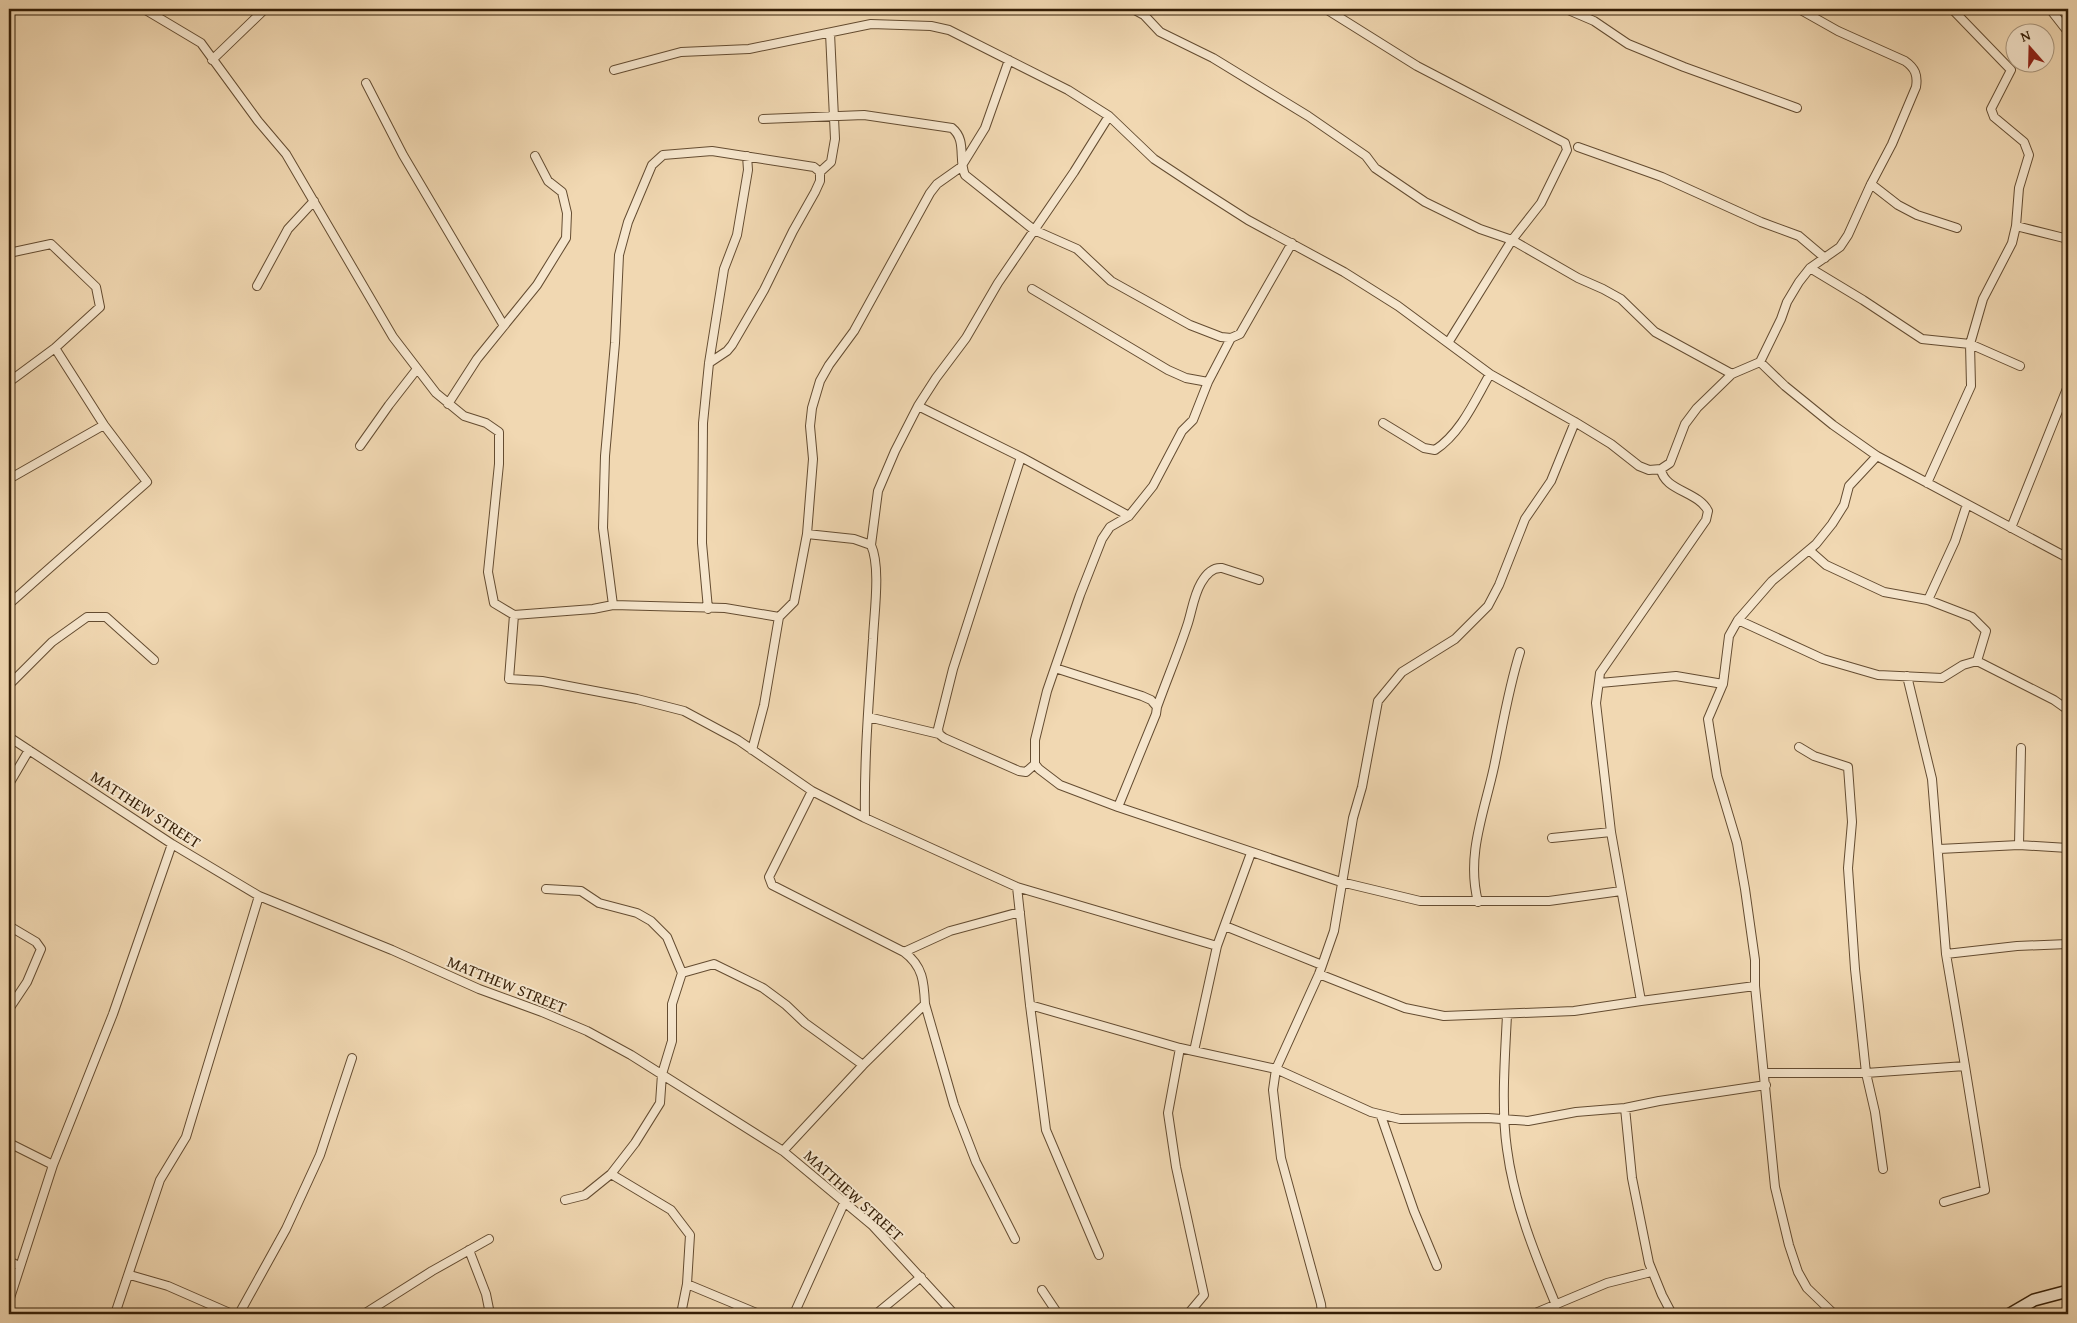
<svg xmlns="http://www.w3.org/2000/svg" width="2077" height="1323" viewBox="0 0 2077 1323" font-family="'Gentium Book Plus',serif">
<rect width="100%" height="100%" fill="#f1d8b2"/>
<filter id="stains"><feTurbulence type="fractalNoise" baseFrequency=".004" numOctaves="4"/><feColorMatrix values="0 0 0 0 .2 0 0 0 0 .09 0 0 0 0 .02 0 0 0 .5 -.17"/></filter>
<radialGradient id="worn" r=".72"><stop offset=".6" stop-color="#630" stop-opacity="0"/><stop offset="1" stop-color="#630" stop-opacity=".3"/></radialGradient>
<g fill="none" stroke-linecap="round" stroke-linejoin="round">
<g stroke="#644c31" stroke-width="10">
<path id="minor" d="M144,9l57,34 57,78 28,33 107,183 43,56 28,23 22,7 13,9v32l-11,108 6,31 20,12 79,-6 20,-4 112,3 54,9
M1133,9l11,6 16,17 53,26 95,58 58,40 9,12 50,34 55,27 32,11 66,38 25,11 18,10 34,33 77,42
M1326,9l91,57 148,77 2,7 -26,53 -29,37 -64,103
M1566,9l28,12 34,23 56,23 113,41
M2050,9l18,23
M212,60l53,-51
M614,70l67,-18 68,-3 122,-25 60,2 18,4 119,60 41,26 45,43 44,29 50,32 96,52 54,34 92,68 85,48 36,22 28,22 10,4 12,-1 9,-6 15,-39 12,-16 35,-34 28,-12 21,-43 6,-17 12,-20 11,-14 30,-21 8,-12 23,-51 21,-40 24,-57c2,-12 -1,-19 -11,-26l-67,-30 -39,-22
M366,83l37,72 101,171
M763,119l101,-4 88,13c15,12 6,31 13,47l69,55 43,19 34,32 79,44 31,12 10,1 9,-4 52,-91
M1578,147l84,30 99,45 38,14 26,22
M820,172l11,-10 4,-23 -5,-106
M1871,184l27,21 19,10 40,13
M2016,226l52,13
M9,253l42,-9 45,43 4,20 -45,41 -46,34
M1810,268l53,32 59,39 48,5 50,22
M257,286l31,-57 26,-28
M1032,289l136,81 18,8 22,4
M1231,338l-23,44 -15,38 -11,11 -29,55 -24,30 -19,11 -8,12 -22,56 -33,96 -12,49v24l4,5 21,16 58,22 223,75 79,19h129l72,-10
M1760,362l25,24 48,39 44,31 191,102
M448,404l29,-45 60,-74 29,-47 1,-25 -5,-21 -14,-11 -13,-25
M918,406l103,51 108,59
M1383,423l41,25 11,2c26,-17 40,-50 55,-76
M360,446l29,-41 28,-36
M1021,457l-68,212 -15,60 1,5 5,4 75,33 7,1 9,-8
M9,479l95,-54
M1927,483l44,-97 -1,-42 13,-45 29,-56 4,-17 3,-38 10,-33 -5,-13 -30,-25 -3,-8 20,-39 -59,-61
M2011,528l57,-142
M807,534l47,5 17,6c10,22 3,69 2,94 -4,60 -9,119 -8,179
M871,545l7,-54 17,-40 23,-45 18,-28 30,-40 32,-55 76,-111 35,-56
M1928,600l27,-59 12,-37
M9,604l138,-122 -43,-57 -49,-77
M613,605l-10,-77 2,-72 10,-113 4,-88 9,-33 24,-57 11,-10 49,-4 102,16 6,5v9l-5,11 -22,39 -29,59 -32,55 -5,6 -18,12
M708,609l-6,-66 1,-120 6,-60 15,-94 13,-34 11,-65 -1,-14
M514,615l-5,64 33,2 95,18 47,12 54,29 74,51 53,27 152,69 13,118 16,125 53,125
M1738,620l85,39 55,16 64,3 21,-13 14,-4 9,-30 -14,-14 -44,-17 -44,-8 -58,-27 -17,-15
M1977,661l77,39 14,10
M1055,668l87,28 9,4 6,7 -1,7 -38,93
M1907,676l25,103 14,175 71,-8 51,-2
M1600,683l76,-7 47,8 -15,35 9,57 20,67 8,46 10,71v26l20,201 14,58 9,27 9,16 27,26
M1723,684l6,-48 9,-16 34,-39 44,-37 16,-20 12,-19 5,-19 28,-30
M9,685l43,-43 35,-25h19l48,43
M1157,707c10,-28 22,-56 31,-84 4,-13 6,-28 13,-40 5,-9 11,-16 21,-15l37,12
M868,717l71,17
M9,737l163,107 87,52 133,54 87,39 63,23 45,19 44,24 152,96 90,75 81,88
M1799,747l15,9 34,11 4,55 -4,46 7,101 11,104 9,39 8,57
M752,750l12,-45 15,-88 15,-15 13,-68 6,-75 -3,-33 2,-18 8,-27 9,-16 25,-34 76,-138 7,-9 24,-17 24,-39 24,-68
M9,784l20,-34
M1552,838l59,-6
M2019,845l2,-97
M1939,849l80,-4 49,3
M1017,887l200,59
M546,889l35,2 18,12 38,10 14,8 16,16 15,36 -10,31v37l-10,33 -2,29 -25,40 -24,31 -26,21 -20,5
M1478,902c-12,-47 6,-89 16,-135 8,-38 14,-77 26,-115
M9,926l27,16 5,7 -14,33 -18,27
M1225,926l97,39
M904,952l46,-21 70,-19
M1946,954l19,112
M682,973l32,-9 49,24 23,17 19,18 58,42
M1319,974l86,34 39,8 130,-5 67,-10 114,-15
M1641,1001l-30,-169 -15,-129 4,-30 106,-153 2,-9c-10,-20 -44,-20 -47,-42
M925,1004l29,101 22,57 39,77
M1030,1005l150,43 96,21 95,43 29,7 88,-1 40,3 48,-9 49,-4 34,-7 107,-16
M1507,1015c-2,41 -6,93 0,134 7,54 28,106 49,156
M1180,1048l-12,65 8,54 28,128 -16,19
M1194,1051l23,-105 34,-93
M1764,1073h102l99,-7 20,124 -41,12
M1625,1108l7,70 17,85 13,32 10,19
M1381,1116l33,95 23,55
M9,1143l44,22
M783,1151l80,-86 62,-61c-1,-22 -2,-38 -21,-52l-132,-67 -3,-8 43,-86
M611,1174l60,36 19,25 -3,49 -6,30
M469,1250l17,44 4,20
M9,1261l10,5
M130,1275l38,11 64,28
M687,1284l72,30
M1042,1290l16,24
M9,1301l44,-136 60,-151 59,-170
M115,1314l45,-134 26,-43 73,-241
M239,1314l47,-85 34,-74 32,-97
M364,1314l68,-43 57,-32
M794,1314l51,-113
M876,1314l45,-37
M1322,1314l-1,-10 -40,-146 -8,-68 3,-21 43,-95 15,-43 19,-113 9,-31 16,-86 24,-29 53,-33 33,-33 11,-21 26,-66 26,-38 24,-59
M1533,1314l74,-31 44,-11"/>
</g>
<g stroke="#351e06" stroke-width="14">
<path id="secondary" d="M2010,1314l24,-14 34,-9"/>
</g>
<use href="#minor" stroke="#f6e6cd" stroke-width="8"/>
<use href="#secondary" stroke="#f6e6cd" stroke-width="11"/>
</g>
<g text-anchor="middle" stroke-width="4" stroke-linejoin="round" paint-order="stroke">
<g font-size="16" fill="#351e06" stroke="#f6e6cd">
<text transform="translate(146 809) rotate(33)" y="6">MATTHEW STREET</text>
<text transform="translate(507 984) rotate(22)" y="6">MATTHEW STREET</text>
<text transform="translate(854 1195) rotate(42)" y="6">MATTHEW STREET</text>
</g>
</g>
<rect width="2077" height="1323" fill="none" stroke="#f1d8b2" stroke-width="30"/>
<rect x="10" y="10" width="2057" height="1303" fill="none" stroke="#351e06" stroke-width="2.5"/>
<rect x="15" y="15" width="2047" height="1293" fill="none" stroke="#351e06"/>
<g transform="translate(2030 48) rotate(340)"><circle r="24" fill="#f6e6cd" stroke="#a9967d"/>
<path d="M0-4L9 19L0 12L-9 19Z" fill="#8f2418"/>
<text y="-8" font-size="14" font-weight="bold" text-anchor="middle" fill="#351e06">N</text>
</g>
<rect width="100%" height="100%" filter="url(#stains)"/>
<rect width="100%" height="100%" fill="url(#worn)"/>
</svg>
